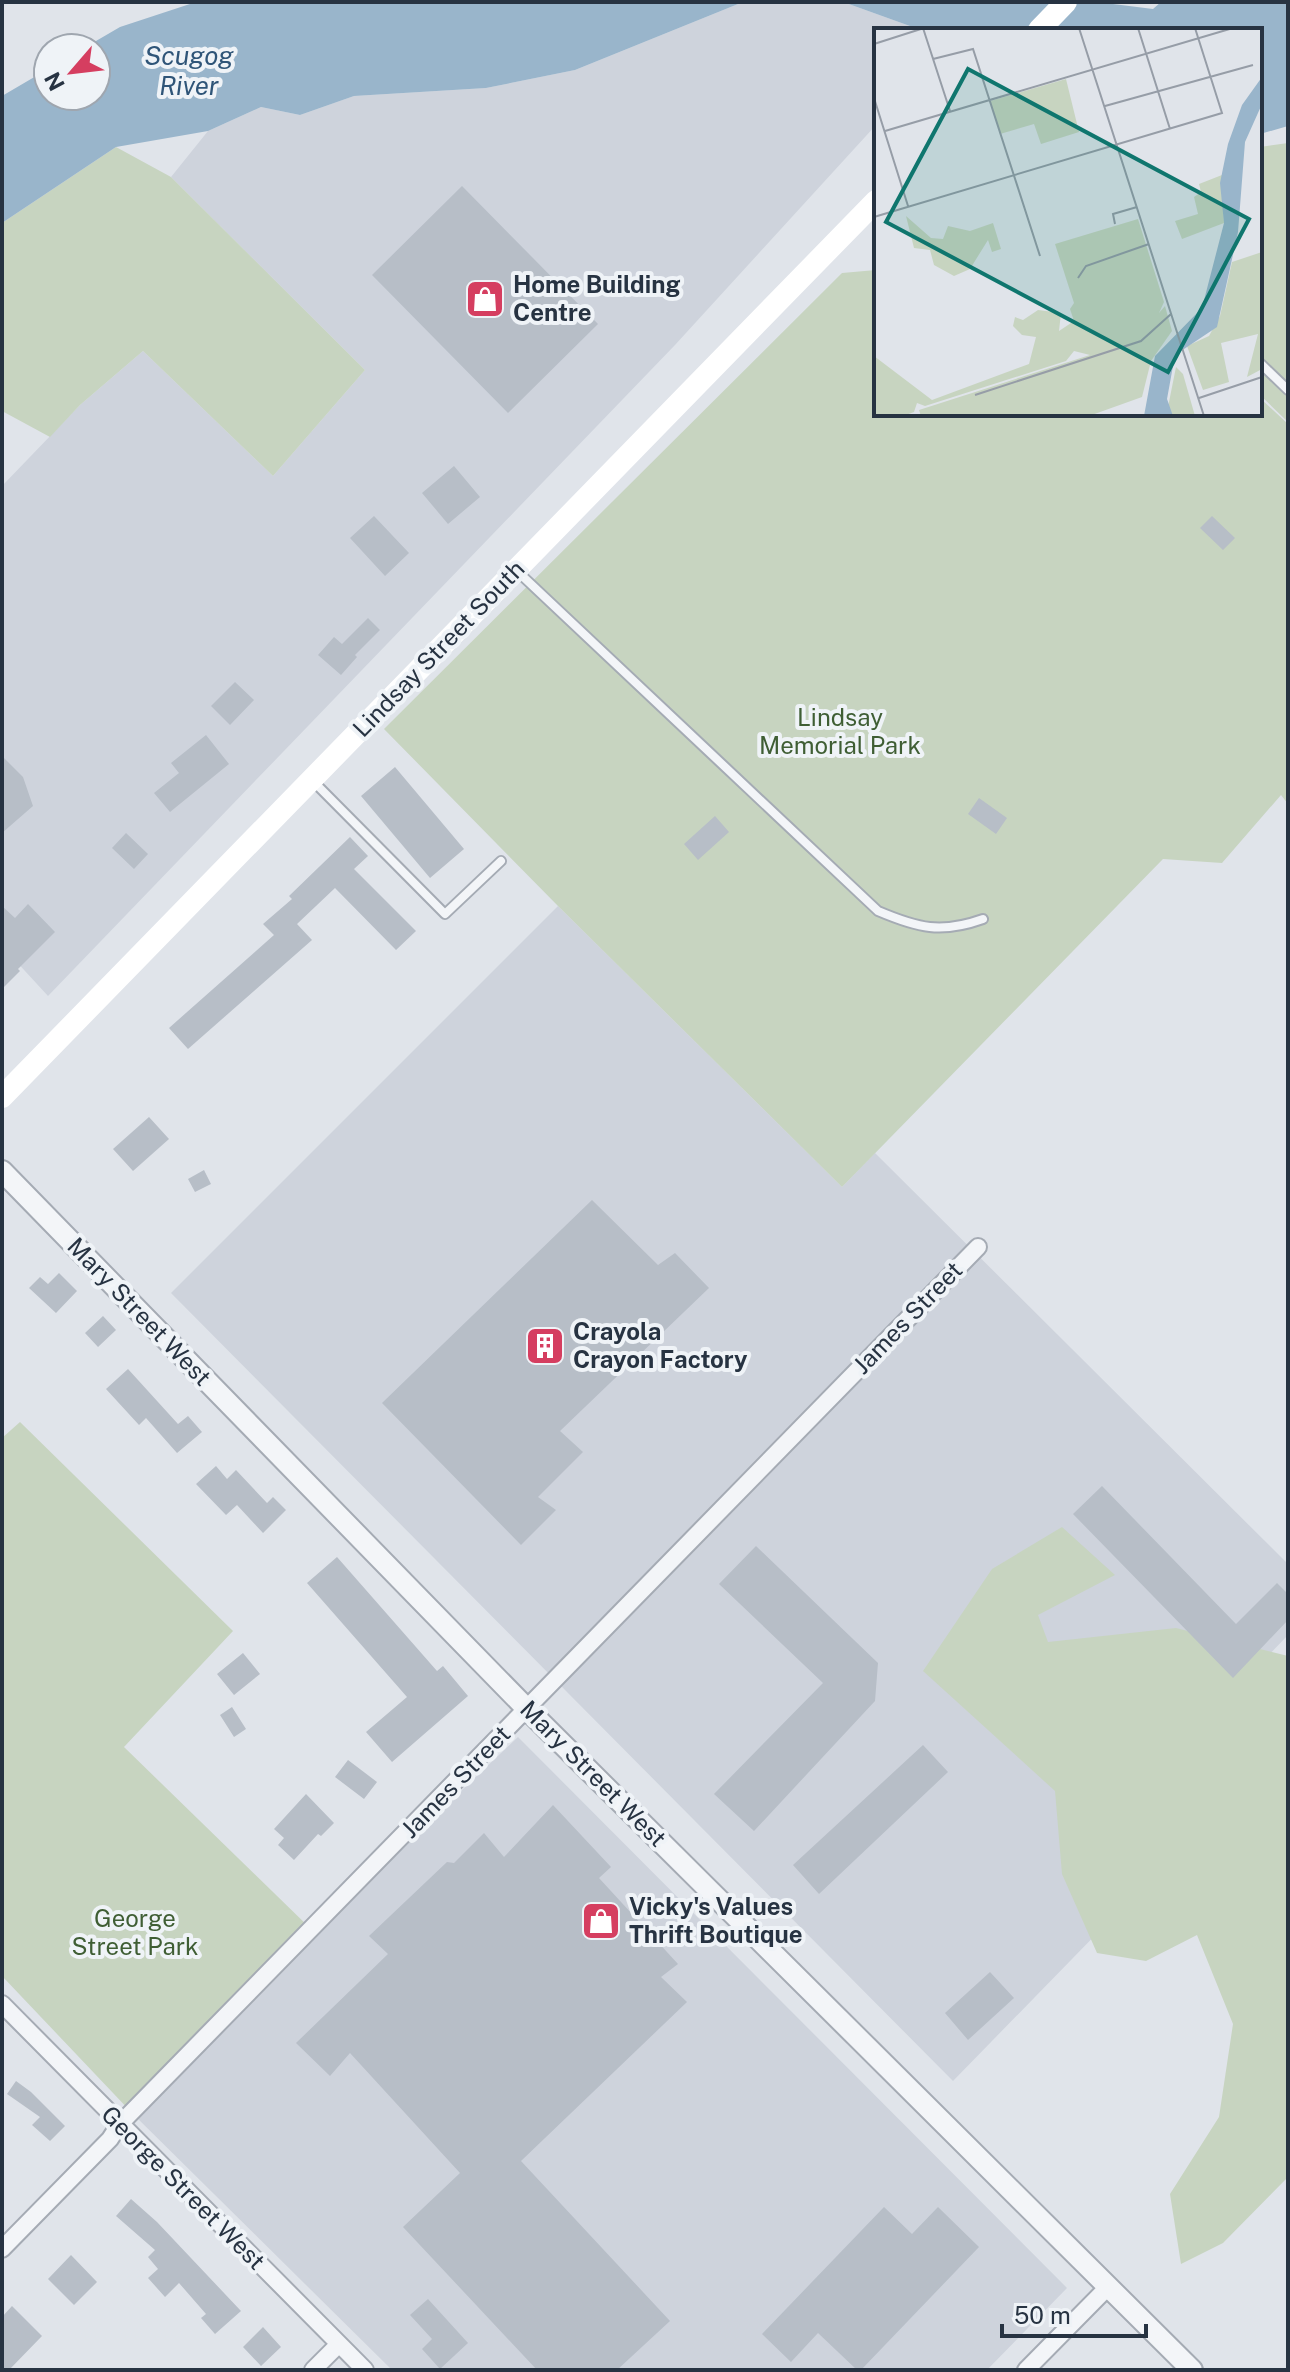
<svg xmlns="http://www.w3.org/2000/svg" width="1290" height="2372" viewBox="0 0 1290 2372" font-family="'Public Sans',sans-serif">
<rect width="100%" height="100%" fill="#e0e4ea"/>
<path fill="#ced3dc" d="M743,2l103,1 75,27h-45v95l-201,220 -627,651 -46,-50v-460l78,-81 63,-54 130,125 92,-106 -194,-193 37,-46 53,-24 39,8 54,-19 132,-8 89,-18z
M558,906l284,281 33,-34 413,411v71l-192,199 51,48 -194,199 -782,-788z
M518,1737l549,551 -80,82h-595l-260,-257 181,-182z"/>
<path fill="#c7d4c0" d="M1288,143v279l-28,-27v-248z
M116,147l55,30 194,193 -92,106 -130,-125 -63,54 -30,32 -48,-26v-188z
M876,270v144h384v-16l28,26v380l-7,-9 -59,68 -59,-4 -321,328 -284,-281 -174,-177 458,-456z
M20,1422l213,209 -109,116 189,184 -181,182 -130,-137v-538z
M1062,1527l53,48 -77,40 10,27 128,-14 112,28v521l-65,66 -42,21 -11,-70 49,-77 14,-93 -36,-89 -51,26 -49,-8 -35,-79 -7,-83 -132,-120 69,-102z"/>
<path fill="#99b5cb" d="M196,2h547l-168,68 -89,18 -132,8 -54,19 -39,-8 -53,24 -92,16 -114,76v-127l46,-27v27h48v-48h-12l36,-21z
M812,2h285l56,7 8,-7h127v124l-28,8v-104h-339l-75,-27z"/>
<path fill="#b7bec7" d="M462,186l136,138 -90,89 -136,-138z
M454,466l26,31 -32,27 -26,-31z
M374,516l35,37 -24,23 -35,-38z
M1212,516l23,22 -12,12 -23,-22z
M368,618l12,12 -25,25 2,2 -16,18 -23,-20 16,-18 8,7z
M235,682l19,18 -24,25 -19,-19z
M206,735l23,29 -59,48 -16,-19 25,-20 -8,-10z
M2,756l21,21 10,29 -31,27z
M395,767l69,82 -34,29 -69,-82z
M979,798l28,20 -11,16 -28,-20z
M715,816l14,16 -31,28 -14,-16z
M126,833l22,21 -14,15 -22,-21z
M350,837l18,19 -14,13 62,62 -20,19 -61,-62 -38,36 15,16 -124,109 -19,-21 105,-93 -11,-11 29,-25 -3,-3z
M28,904l27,28 -37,37 2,2 -18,18v-83l13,12z
M149,1117l20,22 -36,32 -20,-22z
M204,1170l7,14 -16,8 -7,-13z
M592,1200l66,65 17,-12 34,35 -149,143 23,21 -45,45 18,13 -35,35 -139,-142z
M59,1273l18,18 -21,22 -27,-25 11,-11 8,7z
M103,1316l13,14 -18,17 -13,-14z
M128,1369l50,55 10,-8 14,16 -25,21 -31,-35 -7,7 -33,-36z
M216,1466l11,13 9,-9 31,33 6,-6 13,13 -23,23 -26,-28 -11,10 -30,-31z
M1102,1486l134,138 41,-41 11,11v26l-55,58 -160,-164z
M756,1546l122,117 -3,38 -121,130 -40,-37 109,-111 -104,-99z
M337,1557l100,114 6,-5 25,30 -76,66 -26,-30 41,-35 -100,-114z
M243,1653l17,21 -26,21 -17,-21z
M232,1707l14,22 -12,8 -14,-22z
M923,1745l25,27 -129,122 -26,-29z
M348,1760l29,22 -13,17 -29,-22z
M306,1794l28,29 -13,13 -3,-2 -24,26 -16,-15 6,-7 -10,-9z
M553,1805l58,62 -12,11 79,86 -17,13 26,25 -166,159 149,160 -53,49h-80l-134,-143 57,-54 -110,-120 -20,23 -34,-33 92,-89 -19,-18 78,-74 7,1 30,-30 20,24z
M990,1972l24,26 -46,42 -23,-27z
M16,2081l15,11 34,34 -15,15 -18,-16 8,-8 -33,-23z
M131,2199l26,23 84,89 -26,23 -14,-16 5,-4 -27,-31 -14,14 -17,-19 10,-9 -10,-12 7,-7 -39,-34z
M884,2207l28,27 26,-27 41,40 -118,123h-4l-39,-37 -27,29 -29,-28z
M71,2255l26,27 -23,23 -26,-26z
M428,2299l40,44 -28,26 -18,-20 10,-10 -22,-24z
M12,2306l30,30 -33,34h-7v-53z
M263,2327l18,20 -20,19 -18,-19z"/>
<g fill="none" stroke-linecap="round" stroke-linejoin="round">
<g stroke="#a5abb4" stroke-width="12">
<path id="service" d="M1260,363l28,27
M517,571l361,340c40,17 63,23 105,8
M312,780l133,134 56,-53"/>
</g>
<g stroke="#a5abb4" stroke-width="20">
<path id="minor" d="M2,2004l363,366
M2,2249l108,-110 9,-14 859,-878
M313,2370l26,-26
M1026,2370l82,-83"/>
</g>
<g stroke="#a5abb4" stroke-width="24">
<path id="tertiary" d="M2,1171l525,538 665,661"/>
</g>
<use href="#service" stroke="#f3f5f8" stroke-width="8"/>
<use href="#minor" stroke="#f3f5f8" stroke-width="16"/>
<use href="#tertiary" stroke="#f3f5f8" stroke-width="20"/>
<path stroke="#fff" stroke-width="22" d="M1039,30l27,-28
M2,1097l874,-896"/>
</g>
<defs>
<g id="shop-square" transform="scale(2)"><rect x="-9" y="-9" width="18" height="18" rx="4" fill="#d53e60" stroke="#eff3f7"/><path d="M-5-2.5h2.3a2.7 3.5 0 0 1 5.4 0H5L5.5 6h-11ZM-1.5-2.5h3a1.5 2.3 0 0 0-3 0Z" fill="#fff"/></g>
<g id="building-square" transform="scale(2)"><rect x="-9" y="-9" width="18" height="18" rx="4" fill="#d53e60" stroke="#eff3f7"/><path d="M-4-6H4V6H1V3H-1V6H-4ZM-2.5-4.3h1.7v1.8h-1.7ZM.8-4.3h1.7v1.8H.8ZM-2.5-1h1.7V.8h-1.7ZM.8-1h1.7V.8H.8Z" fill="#fff"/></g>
</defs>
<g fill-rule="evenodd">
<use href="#shop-square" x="485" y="299"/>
<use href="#building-square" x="545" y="1346"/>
<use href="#shop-square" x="601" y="1921"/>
</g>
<g text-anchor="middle" stroke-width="8" stroke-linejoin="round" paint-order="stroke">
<g font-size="24" font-weight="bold" fill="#273342" stroke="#eff3f7" text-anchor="start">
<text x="513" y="293">Home Building<tspan x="513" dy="28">Centre</tspan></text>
<text x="573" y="1340">Crayola<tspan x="573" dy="28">Crayon Factory</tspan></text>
<text x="629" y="1915">Vicky's Values<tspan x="629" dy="28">Thrift Boutique</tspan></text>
</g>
<g font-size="24" fill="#273342" stroke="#eff3f7">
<text transform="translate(439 649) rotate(-46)" y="8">Lindsay Street South</text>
<text transform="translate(139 1312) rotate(46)" y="8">Mary Street West</text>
<text transform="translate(908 1318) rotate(-46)" y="8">James Street</text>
<text transform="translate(593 1774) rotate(45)" y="8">Mary Street West</text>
<text transform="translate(456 1782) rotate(-46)" y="8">James Street</text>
<text transform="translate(183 2188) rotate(45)" y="8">George Street West</text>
</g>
<g font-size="24" fill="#3f5e34" stroke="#eff3f7">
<text x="840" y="726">Lindsay<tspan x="840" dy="28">Memorial Park</tspan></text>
<text x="135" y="1927">George<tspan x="135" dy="28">Street Park</tspan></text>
</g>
<g font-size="26" font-style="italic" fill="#2f5578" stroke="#eff3f7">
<text x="189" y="65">Scugog<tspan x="189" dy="30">River</tspan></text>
</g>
</g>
<g transform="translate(874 28)">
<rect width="388" height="388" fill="#e0e4ea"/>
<path d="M192,51l13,53 -38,12 -7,-20 -34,10 -10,-33zM348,147l2,48 -42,16 -7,-18 23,-7 -4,-17 7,-5 -2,-8zM32,188l25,22 12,1 5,-13 22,5 23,-8 8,26 -9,3 -4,-12 -18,29 -16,7 -20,-11 -4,-15 -16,-2zM264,191l26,83 -5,11 6,-7 7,25 -21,30 -9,36 -53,19h-168l-2,-6 171,-55 -16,-4 -8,10 -141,45 -8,-3 -3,9 -11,4h-29v-60l58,44 97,-36 7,-27 -14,-2 -9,-9 2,-9 8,3 15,-10 23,3 -2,18 15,-10 -4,-12 4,-6 -19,-59zM388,224v117l-15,8 11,-43 -37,9 8,39 -26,8 -16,-44 22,-10 11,-20 12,-54zM302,339l7,7 12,42h-22l-5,-9z" fill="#c7d4c0"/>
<path d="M388,49v27l-17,38 -7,90 -21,95 -42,28 -8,44 6,17h-29l11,-60 47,-48 22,-85 -4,-40 8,-39 14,-39z" fill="#99b5cb"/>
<path fill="none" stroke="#969da7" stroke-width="2" d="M49,0l27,83M205,0l125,388M264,0l32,101M0,16l50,-16M59,31l40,-10 67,207M0,70l34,108M231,78l148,-41M11,103l348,-103M0,189l348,-104 -27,-85M241,196l-2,-10 24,-7M204,250l8,-12 63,-22M101,367l166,-54 30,-27M325,370l63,-21"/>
<path fill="#0f766e" fill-opacity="0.15" stroke="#0f766e" stroke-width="4" d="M94,41l281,150 -81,153 -282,-150z"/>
<rect width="388" height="388" fill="none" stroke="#273342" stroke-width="4"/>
</g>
<rect width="1290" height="2372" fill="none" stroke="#273342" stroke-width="8"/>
<g transform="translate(72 72) rotate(242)"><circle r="38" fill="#eff3f7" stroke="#9fa6af" stroke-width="2"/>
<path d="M0-6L14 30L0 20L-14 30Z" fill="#d53e60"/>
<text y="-12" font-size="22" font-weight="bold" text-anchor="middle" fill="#273342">N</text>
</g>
<path d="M1002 2324v12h144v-12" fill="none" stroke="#273342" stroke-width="4"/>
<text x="1014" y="2324" font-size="24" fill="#273342" stroke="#eff3f7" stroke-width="6" paint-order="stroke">50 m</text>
</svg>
